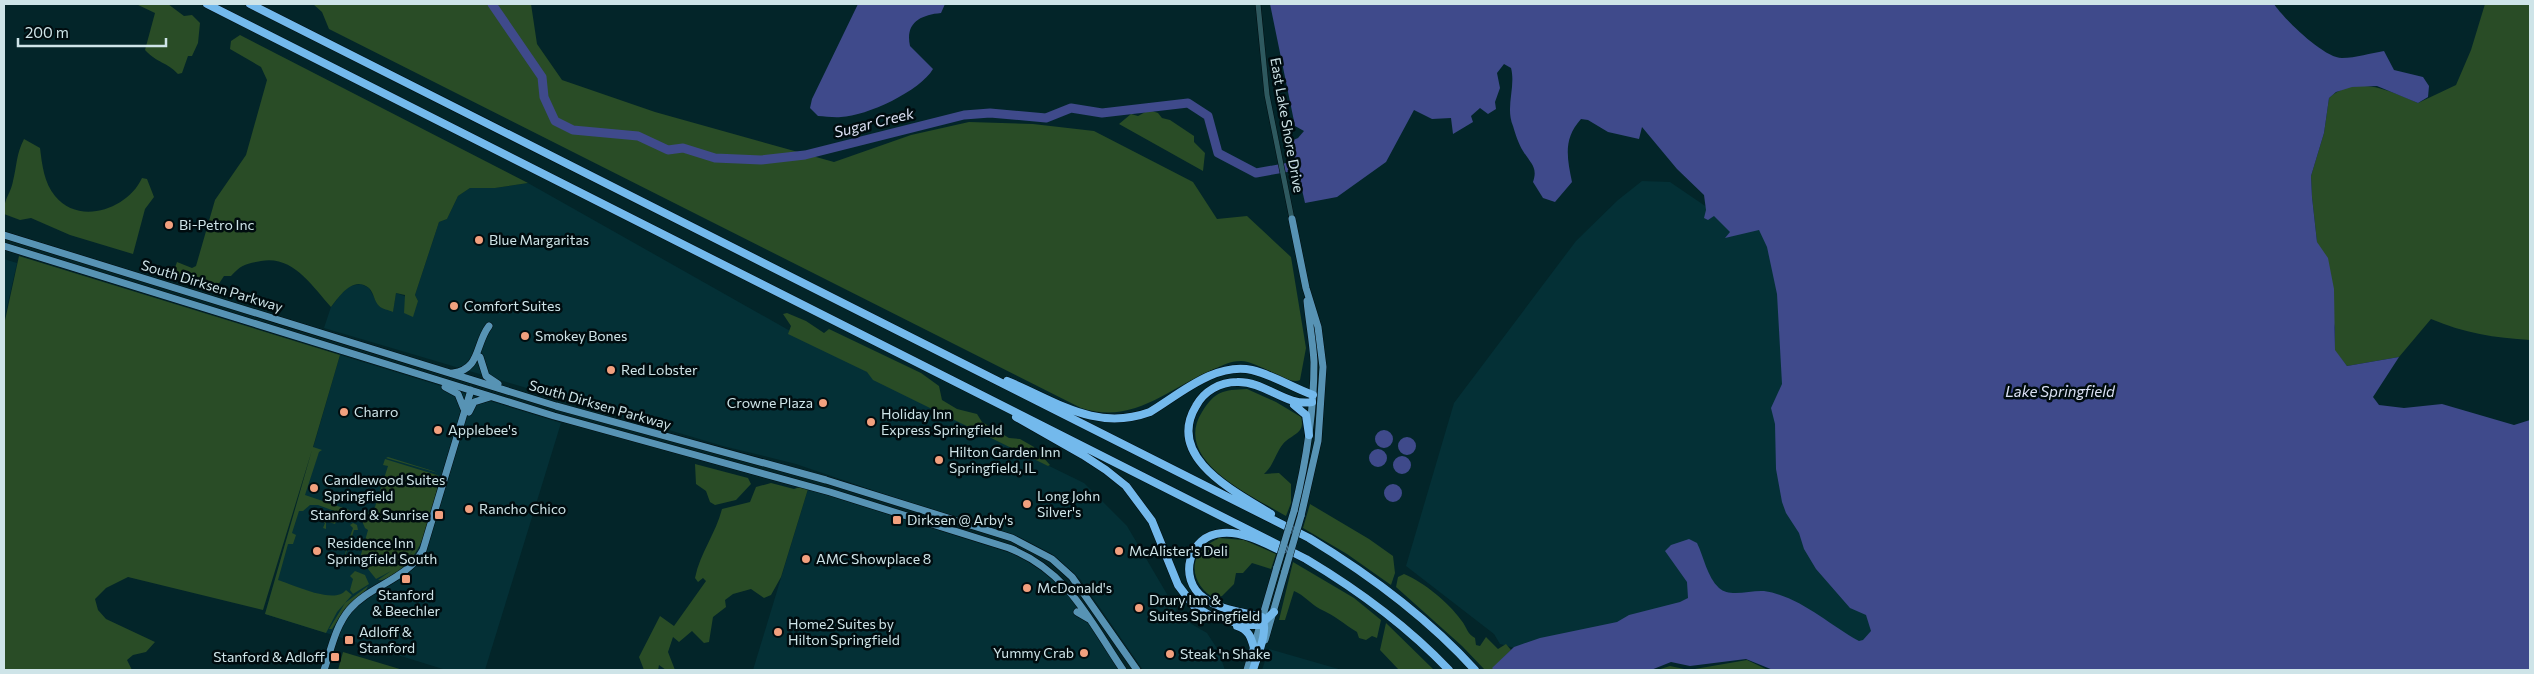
<svg xmlns="http://www.w3.org/2000/svg" width="2534" height="674" viewBox="0 0 2534 674" font-family="Commissioner,sans-serif">
<rect width="100%" height="100%" fill="#032529"/>
<path fill="#043036" d="M1642,181l28,1 47,32 46,12 120,395 -19,31 -342,-2 -22,-6 -6,-10 -88,-68 48,-163 122,-162 42,-41z
M528,183l264,149 198,105 94,46 43,43 54,92 26,15 11,17 7,20h-82l-63,-91 -28,-25 -37,-19 -93,-28 -126,-43 -73,-18 -399,-118 7,-21 11,-14 8,-7 11,-2 8,4 10,18 14,5 3,-18 22,8 -3,-6 24,-73 8,-3 11,-23 12,-8h25z
M4,259l13,4 -13,58z
M340,355l221,68 -76,247h-39l-181,-56z
M808,489l215,68 23,14 20,19 53,80h-366z
M1269,649l73,21h-80z"/>
<path fill="#294c26" d="M136,4h32l16,12 8,-1 8,8 -2,20 -6,13h-4l-6,17 -4,1c-11,-12 -21,-11 -33,-24l10,-37z
M313,4h218l6,40 25,36 93,32 179,50 77,-27 58,-13 64,2 61,7 99,51 24,37 30,-3 44,41 15,91 -6,32c-11,6 -42,-19 -59,-19 -11,0 -20,5 -29,9 -45,19 -78,55 -131,38l-752,-379 -7,-17z
M2485,4h45v336c-35,-2 -66,-7 -99,-21l-32,38 -52,9 -12,-15v-23l-18,-86 -5,-45 -1,-21 13,-43 5,-35c27,-24 61,-7 89,5l38,-18 15,-35z
M240,35l288,148 -33,5h-25l-12,8 -11,23 -8,3 -24,73 3,6 -5,16 -9,-4 1,-18 -9,-2 -3,19c-4,-2 -11,-3 -14,-6 -5,-5 -5,-13 -10,-18 -16,-13 -30,9 -38,19 -19,-21 -38,-52 -70,-46 -16,3 -19,3 -30,15h-7l-8,12 -28,-4 -16,-8 5,-14 15,6 4,-2 19,-66 31,-45 21,-75 -6,-13 -31,-18 1,-8z
M1149,110l9,3 4,5 8,2 24,16v6l11,11 -2,18 -84,-47 12,-10 7,2z
M24,139l16,9c2,16 4,35 15,48 24,30 73,13 87,-18l5,1 7,18 -9,12 -12,45 -63,-19 -39,-17 -11,2 -16,-6c0,-17 6,-18 9,-33 4,-16 3,-26 11,-42z
M19,256l321,99 -27,92 9,3 -3,2 -14,43 62,21 3,-7 4,1 14,-44 -5,-1 2,-6 52,16c-8,27 -12,63 -31,84 -8,9 -20,15 -30,20l-8,-10 -1,-4h-9l10,-35 -3,-2 -3,-7 -44,-16h-8l-7,6h-4l-7,22 4,2 -3,9h-5l-10,36c16,5 57,25 68,10l6,5 -15,17 -11,21 -61,-19 47,-164 -49,160 -135,-33 -22,11 -11,11 3,11 8,9 49,23 -9,10 -13,3 -6,5 5,10h-128v-345z
M787,313l19,8 18,12 5,-4 92,44 18,13 3,14 15,9 20,5 5,8 27,16 11,1 14,8 16,18 -2,1 -175,-86 -6,-8 -79,-38 3,-8 -8,-12z
M1247,389l29,13 25,15c5,17 -10,17 -18,27 -8,10 -9,21 -19,30l15,-1 12,11v19l-5,13c-32,-19 -115,-55 -84,-104 13,-21 21,-22 45,-23z
M388,457l45,14 5,2 -52,-15z
M695,464l53,14 3,6 -15,16 -21,5 -5,-3 -4,-11 -10,-7z
M438,474l1,8c-9,31 -13,73 -44,91 -6,4 -11,8 -17,7l26,-18 10,-13z
M771,483l23,6 6,-2 8,2 -27,88 -10,18 -7,3 -13,-9 -18,5 -8,6 1,7 -13,10 -4,25 -5,1 -12,-12 -13,11 -6,-5 -5,15 7,18h-9l-7,-5 -1,5h-14l-5,-13 21,-41 14,10 32,-45 -3,-3 -5,4 -3,-4c5,-25 21,-45 27,-69l28,-7 6,-15z
M1310,504l59,35 24,17 2,17 -4,12 -44,-31 -44,-26z
M322,514l15,5 -2,5 -9,-3v8l-3,-1 2,-5 -4,-4z
M353,523l4,2 1,5h-4l-4,13 3,2 -1,3 -4,-1 -4,13 4,3 -5,2 -4,-5 1,-3 4,1 3,-11 -4,-3 2,-2h3l5,-14 -3,-3z
M1219,538l25,2 32,14 -5,15 -19,-6 -9,10h-7l-2,11 -12,12 -7,2c-18,-8 -29,-33 -12,-49 4,-5 11,-8 16,-11z
M1293,562l61,36 27,22 -4,18 -5,-2 -6,4 -7,-2 -2,-6c-13,-8 -23,-17 -37,-23 -9,-5 -16,-14 -26,-18l-9,29h-6z
M355,571l10,4 4,9 -16,10 -3,-4 3,-11 -3,-3z
M1404,574c21,9 44,28 57,46 6,7 6,14 14,18l1,7 4,1 6,-9 12,12 8,-5 5,6 -18,18 1,2h-9l-23,-24 -66,-59 2,-10z
M368,586l-2,4 -22,20 -12,19h-3l16,-26z
M1386,623l48,47h-35l-19,-20z
M343,652l60,18h-65z
M1747,660l21,10h-111l13,-4 19,4z"/>
<path fill="#3f4a8b" d="M858,4h87l-4,9c-21,2 -36,10 -31,33l23,23c-13,22 -66,47 -92,48 -7,1 -16,-1 -23,-1l-8,-8 2,-9z
M1270,4h1004c10,15 50,54 68,54 14,0 29,-5 42,-7l10,19 29,7 6,9 -1,11 -10,6 -41,-17 -25,1 -16,5 -7,6 -5,35 -13,43 1,21 5,45 11,16 6,31 1,61 12,16 52,-9 -26,40 6,8 25,3 38,-4 72,21 16,-5v250h-757l-27,-11 -56,7 -19,-4 -20,8h-157l-2,-2 22,-21 26,-9 77,-16 12,-7 51,-13 8,-4 -1,-16 -22,-31 6,-6 18,-6 8,4c7,14 10,34 22,45 11,10 31,2 45,3 35,5 64,33 95,50l4,-1 8,-9 -5,-16 -16,-7 -34,-39 -12,-20 -5,-16 -13,-20 -4,-11 -6,-33 -1,-45 -4,-16 11,-24 -5,-90 -10,-47 -8,-17 -34,8 5,-6 -16,-16 -6,4 -4,-2 2,-8 -2,-15 -27,-26 -35,-42 -3,12 -31,-7 -20,-12 -7,-1c-18,20 -14,38 -9,63l-17,20 -12,-4 -10,-16c5,-15 -2,-18 -10,-31 -4,-6 -8,-18 -10,-25 -8,-19 3,-39 -2,-58l-7,-4 -7,9 3,15 -5,14 1,7 -8,5 -8,-6 -9,8 2,6 -20,12 -2,-16 -19,1 -18,-9 -28,52 -49,35 -32,6 -14,-62 7,-3 6,-7 -9,-5z
M1375 439a9 9 0 1 1 18 0a9 9 0 1 1-18 0Z
M1398 446a9 9 0 1 1 18 0a9 9 0 1 1-18 0Z
M1369 458a9 9 0 1 1 18 0a9 9 0 1 1-18 0Z
M1393 465a9 9 0 1 1 18 0a9 9 0 1 1-18 0Z
M1384 493a9 9 0 1 1 18 0a9 9 0 1 1-18 0Z"/>
<g fill="none" stroke-linecap="round" stroke-linejoin="round">
<path stroke="#3f4a8b" stroke-width="9" d="M492,4l50,73 2,20 11,24 18,9 65,6 30,14 15,-2 32,10 46,2 44,-5 159,-40 26,-2 56,5 25,-10 31,5 86,-10 20,13 10,37 38,20 45,-8"/>
<g stroke="#000d10" stroke-width="6">
<path id="minor" d="M1258,4l9,91 25,124"/>
</g>
<g stroke="#000d10" stroke-width="8">
<path id="major" d="M1292,219l14,69 12,39 5,40 -5,74 -17,75
M4,235l552,171 270,74 186,58 40,21 20,18 65,93
M4,246l550,170 276,76 179,56c60,24 80,72 114,122
M480,357l6,19 12,8
M453,373c28,-4 22,-29 36,-47
M445,387l13,7 6,15
M469,412l5,-10 16,-5
M1294,511c12,-48 20,-98 20,-149 -1,-20 -5,-40 -7,-61
M1077,612l12,7
M1265,640l20,-69
M324,670c7,-20 11,-43 25,-60 21,-25 58,-30 74,-60l48,-160
M1247,670l30,-103"/>
</g>
<g stroke="#000d10" stroke-width="9">
<path id="highway" d="M207,4l1099,555c52,31 101,67 143,111
M250,4l1059,534c61,37 118,79 166,132
M1007,381c49,20 88,51 143,31 30,-18 65,-50 102,-42 21,5 41,18 61,25
M1294,405l12,10 3,20
M1016,417l67,38 23,15 20,16 26,35 26,64 16,21 15,9 34,10h17l14,-13
M1271,514c-35,-22 -106,-56 -75,-108 8,-15 24,-24 41,-24 28,-1 49,25 75,20
M1237,626c12,4 14,11 17,22
M1253,670c4,-14 16,-39 9,-53 -18,-5 -43,-7 -58,-19 -27,-19 -15,-63 18,-65 18,-2 39,8 55,16"/>
</g>
<use href="#minor" stroke="#2e595f" stroke-width="5"/>
<use href="#major" stroke="#5793b4" stroke-width="7"/>
<use href="#highway" stroke="#73b9ec" stroke-width="8"/>
<g stroke="#000d10" stroke-width="8" stroke-linecap="butt">
<path id="major-bridge" d="M1277,567l17,-56
M1285,571l16,-55"/>
</g>
<use href="#major-bridge" stroke="#5793b4" stroke-width="7"/>
</g>
<g fill="#f2a07e" stroke="#000c0f" stroke-width="2">
<circle cx="169" cy="225" r="5"/>
<circle cx="479" cy="240" r="5"/>
<circle cx="454" cy="306" r="5"/>
<circle cx="525" cy="336" r="5"/>
<circle cx="611" cy="370" r="5"/>
<circle cx="823" cy="403" r="5"/>
<circle cx="344" cy="412" r="5"/>
<circle cx="871" cy="422" r="5"/>
<circle cx="438" cy="430" r="5"/>
<circle cx="939" cy="460" r="5"/>
<circle cx="314" cy="488" r="5"/>
<circle cx="1027" cy="504" r="5"/>
<circle cx="469" cy="509" r="5"/>
<rect x="434" y="510" width="10" height="10" rx="2.5"/>
<rect x="892" y="515" width="10" height="10" rx="2.5"/>
<circle cx="317" cy="551" r="5"/>
<circle cx="1119" cy="551" r="5"/>
<circle cx="806" cy="559" r="5"/>
<rect x="401" y="574" width="10" height="10" rx="2.5"/>
<circle cx="1027" cy="588" r="5"/>
<circle cx="1139" cy="608" r="5"/>
<circle cx="778" cy="632" r="5"/>
<rect x="344" y="635" width="10" height="10" rx="2.5"/>
<circle cx="1084" cy="653" r="5"/>
<circle cx="1170" cy="654" r="5"/>
<rect x="330" y="652" width="10" height="10" rx="2.5"/>
</g>
<g text-anchor="middle" stroke-width="5" stroke-linejoin="round" paint-order="stroke">
<g font-size="14" fill="#cee4e8" stroke="#000c0f">
<text transform="translate(1287 125) rotate(80)" y="5">East Lake Shore Drive</text>
<text transform="translate(212 286) rotate(17)" y="5">South Dirksen Parkway</text>
<text transform="translate(600 405) rotate(16)" y="5">South Dirksen Parkway</text>
</g>
<g font-size="14" fill="#cee4e8" stroke="#000c0f" text-anchor="start">
<text x="179" y="230">Bi-Petro Inc</text>
<text x="489" y="245">Blue Margaritas</text>
<text x="464" y="311">Comfort Suites</text>
<text x="535" y="341">Smokey Bones</text>
<text x="621" y="375">Red Lobster</text>
<text x="813" y="408" text-anchor="end">Crowne Plaza</text>
<text x="354" y="417">Charro</text>
<text x="881" y="419">Holiday Inn<tspan x="881" dy="16">Express Springfield</tspan></text>
<text x="448" y="435">Applebee's</text>
<text x="949" y="457">Hilton Garden Inn<tspan x="949" dy="16">Springfield, IL</tspan></text>
<text x="324" y="485">Candlewood Suites<tspan x="324" dy="16">Springfield</tspan></text>
<text x="1037" y="501">Long John<tspan x="1037" dy="16">Silver's</tspan></text>
<text x="479" y="514">Rancho Chico</text>
<text x="429" y="520" text-anchor="end">Stanford &amp; Sunrise</text>
<text x="907" y="525">Dirksen @ Arby's</text>
<text x="327" y="548">Residence Inn<tspan x="327" dy="16">Springfield South</tspan></text>
<text x="1129" y="556">McAlister's Deli</text>
<text x="816" y="564">AMC Showplace 8</text>
<text x="1037" y="593">McDonald's</text>
<text x="406" y="600" text-anchor="middle">Stanford<tspan x="406" dy="16">&amp; Beechler</tspan></text>
<text x="1149" y="605">Drury Inn &amp;<tspan x="1149" dy="16">Suites Springfield</tspan></text>
<text x="788" y="629">Home2 Suites by<tspan x="788" dy="16">Hilton Springfield</tspan></text>
<text x="359" y="637">Adloff &amp;<tspan x="359" dy="16">Stanford</tspan></text>
<text x="1074" y="658" text-anchor="end">Yummy Crab</text>
<text x="1180" y="659">Steak 'n Shake</text>
<text x="325" y="662" text-anchor="end">Stanford &amp; Adloff</text>
</g>
<g font-size="15" font-style="italic" fill="#dce2f5" stroke="#000c0f">
<text transform="translate(874 123) rotate(-14)" y="5">Sugar Creek</text>
<text x="2060" y="397">Lake Springfield</text>
</g>
</g>
<rect width="2534" height="674" fill="none" stroke="#cee4e8" stroke-width="10"/>
<path d="M18 38v8h148v-8" fill="none" stroke="#cee4e8" stroke-width="2.5"/>
<text x="25" y="38" font-size="15" fill="#cee4e8" stroke="#000c0f" stroke-width="4" paint-order="stroke">200 m</text>
</svg>
